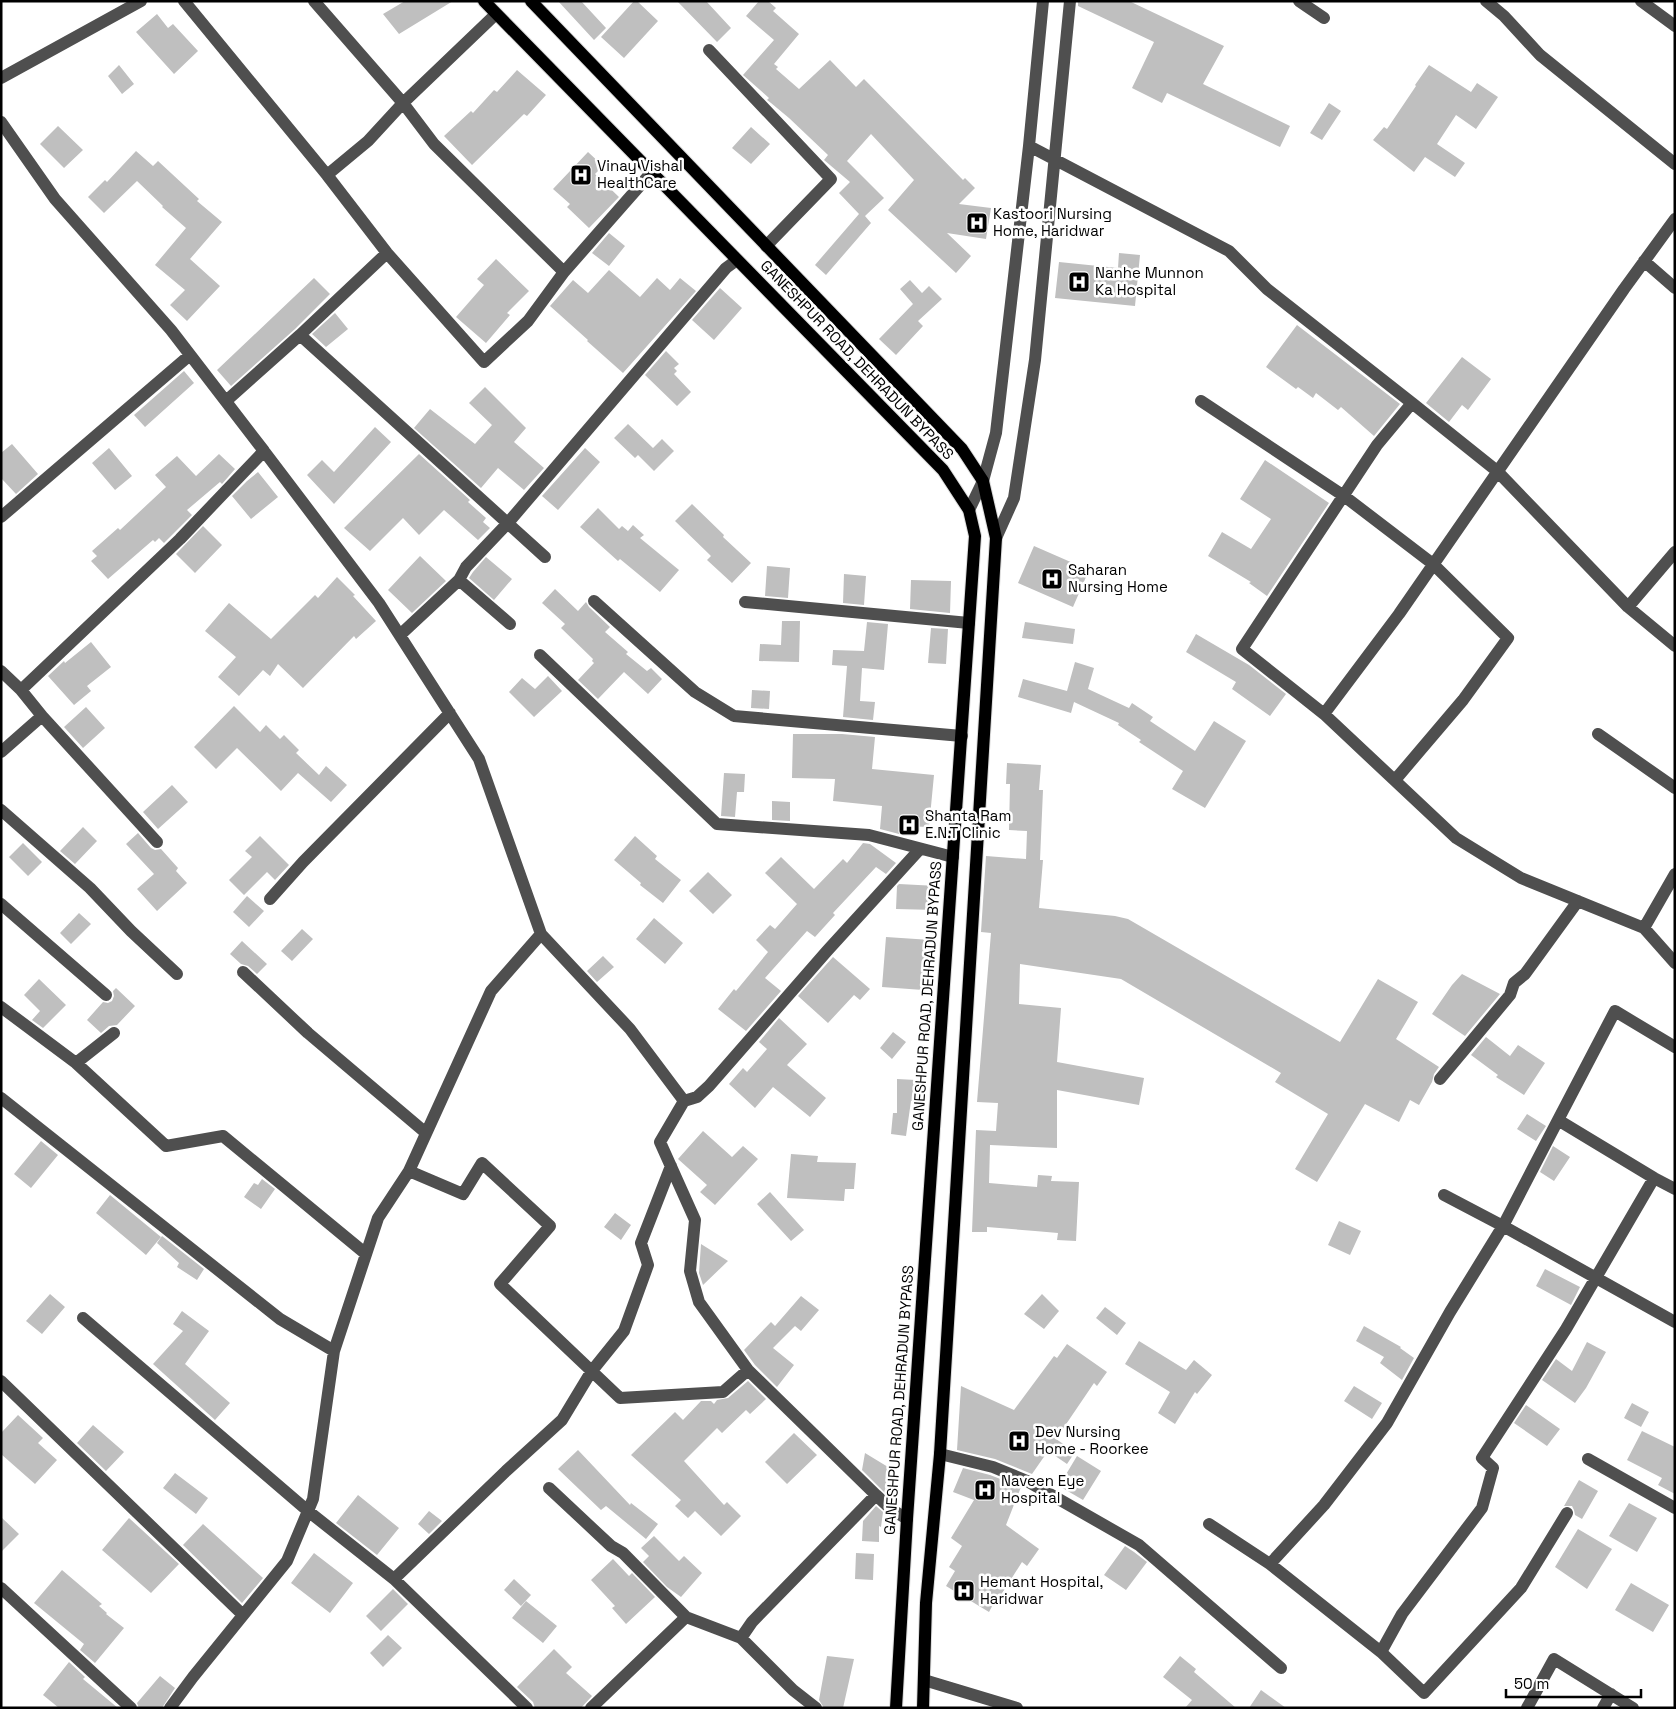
<svg xmlns="http://www.w3.org/2000/svg" width="1676" height="1709" viewBox="0 0 1676 1709" font-family="'Space Grotesk',sans-serif">
<rect width="100%" height="100%" fill="#fff"/>
<path fill="#bfbfbf" d="M405,1h48l-54,33 -16,-20z
M558,1h23l25,27 -12,12z
M634,1h3l21,20 -34,37 -23,-21z
M677,1h29l25,27 -14,14z
M759,1h9l8,7 -3,3 26,23 -25,30 4,3 -2,2 23,20 31,-29 26,27 8,-8 99,101 2,-2 10,10 -16,16 32,4 -5,31 -39,-6 24,23 -15,17 -68,-63 26,-30 -43,-46 -24,27 37,37 -19,18 6,7 -45,52 -11,-10 44,-51 -20,-21 11,-11 -26,-22 4,-5 -39,-37 -18,-15 -4,-3 2,-2 -26,-23 31,-35 -28,-24z
M1078,1h51l95,45 -21,38 87,42 -10,21 -113,-54 -5,10 -30,-15 22,-46 -76,-36z
M157,14l11,14 5,-4 25,27 -24,23 -38,-42z
M119,65l15,19 -12,10 -14,-18z
M1429,65l42,27 6,-9 21,14 -22,32 -20,-14 -19,29 28,19 -10,14 -30,-20 -11,15 -41,-32 11,-13 3,2 29,-43 -1,-1z
M517,70l29,25 -19,21 -3,-2 -52,51 -28,-29 27,-25 2,2 21,-23 3,2z
M1329,103l12,8 -19,29 -12,-7z
M58,126l25,24 -19,18 -24,-24z
M751,127l19,17 -19,20 -19,-16z
M136,151l17,15 5,-5 41,38 -2,2 25,21 -32,37 30,27 -33,35 -17,-16 15,-15 -30,-25 31,-37 -24,-21 1,-1 -26,-25 -33,32 -16,-16 17,-17 2,2z
M588,152l15,14 -8,8 24,23 -30,31 -22,-21 3,-3 -17,-15z
M609,233l16,13 -16,20 -17,-13z
M1119,253l21,2 -5,51 -80,-8 4,-36 59,6z
M496,259l33,32 -22,22 3,2 -24,28 -30,-26 28,-32 -7,-6z
M609,270l31,27 17,-19 13,12 10,-12 16,13 -73,82 -36,-32 1,-1 -38,-34 23,-26 15,13z
M314,278l16,16 -35,35 -64,57 -14,-16z
M910,280l12,13 7,-7 13,13 -24,22 5,5 -27,29 -17,-16 34,-35 -13,-15z
M720,288l22,20 -28,32 -22,-20z
M335,313l13,16 -22,18 -14,-13z
M1297,325l103,79 -26,32 -33,-29 -3,3 -22,-17 -3,5 -15,-11 -2,2 -30,-22z
M666,351l13,13 -5,4 3,3 -3,3 17,18 -14,14 -32,-31z
M1462,357l29,22 -23,31 -6,-5 -13,17 -23,-19z
M184,371l10,12 -49,44 -11,-12z
M485,387l41,41 -12,14 30,26 -20,22 -26,-22 -17,20 -67,-60 16,-19 45,35 17,-19 -23,-22z
M628,424l25,24 9,-9 12,12 -20,20 -16,-16 -3,3 -21,-20z
M375,427l16,15 -57,62 -27,-29 15,-15 12,12z
M12,444l26,30 -22,20 -15,-16v-25z
M109,448l23,28 -17,14 -23,-27z
M585,448l15,14 -42,48 -16,-14z
M219,454l16,15 -13,15 -2,-2 -33,28 5,5 -28,28 -5,-5 -4,4 -2,-2 -45,39 -17,-18 6,-5 -5,-5 26,-23 2,2 46,-43 -11,-12 22,-19 19,20z
M419,454l51,46 -2,2 18,16 -3,4 7,6 -12,12 -34,-30 -25,25 -16,-17 -33,33 -26,-23z
M1265,460l64,43 -62,93 -18,-13 2,-1 -43,-26 14,-24 29,17 20,-30 -31,-20z
M258,472l20,25 -27,22 -19,-23 15,-15z
M692,504l32,31 -1,2 28,26 -19,20 -25,-23 4,-4 -36,-35z
M598,508l21,21 3,-3 6,5 5,-6 11,10 -4,3 39,32 -19,22 -40,-33 -2,2 -38,-34z
M203,526l19,19 -27,28 -19,-19z
M1034,546l55,24 -16,37 -55,-24z
M420,556l26,25 -34,32 -24,-23z
M486,557l26,22 -18,21 -25,-22 4,-6z
M767,566l23,2 -2,30 -23,-2z
M844,574l22,2 -2,29 -21,-2z
M337,577l18,18 -2,1 23,25 -20,18 -2,-3 -51,52 -25,-24 -8,12 -7,-6 -24,26 -21,-19 18,-20 -31,-26 24,-28 42,36 44,-44 3,3z
M911,580l40,1 -1,32 -40,-4z
M555,589l23,22 8,-9 3,5 21,20 -5,5 23,20 -2,2 21,17 4,-3 11,11 -14,15 -24,-22 -26,27 -20,-19 16,-17 -2,-2 1,-2 -32,-31 4,-4 -23,-21z
M782,621h18l-1,41 -40,-1 1,-17 21,1z
M867,622l21,2 -4,46 -22,-2 -2,33 15,1 -2,18 -30,-3 4,-51 -15,-1 1,-15 31,1z
M1025,622l50,7 -2,15 -51,-6z
M931,628l17,1 -2,35 -18,-1z
M1196,634l53,31 37,29 -16,22 -38,-27 4,-7 -50,-30z
M91,642l20,25 -24,19 4,5 -17,14 -26,-29 16,-15 1,2z
M1075,662l19,6 -6,21 41,19 3,-5 21,14 -3,4 45,30 19,-30 32,20 -41,67 -33,-19 11,-18 -44,-29 2,-2 -23,-15 1,-2 -45,-21 -3,11 -53,-16 5,-18 44,12z
M548,676l14,15 -28,26 -25,-25 13,-14 13,11z
M752,690l18,1 -1,18 -18,-1z
M234,706l26,26 6,-7 14,14 4,-4 15,15 -3,3 23,22 7,-9 21,19 -16,17 -33,-29 -17,18 -44,-43 -21,21 -22,-22z
M86,707l19,21 -22,20 -19,-21z
M793,734h49l33,3 -3,32 62,6 -5,52 -26,-1v9l-23,-6 2,-23 -49,-5 2,-22 -43,-1z
M1007,763l34,2 -2,25h4l-3,70h3l-4,48 76,8 13,3 212,123 38,-63 40,23 -22,37 43,28 -5,7 -2,8 -13,23 -9,-5 -11,22 -34,-18 -48,78 -22,-13 33,-55 -53,-32 6,-9 -160,-94 -101,-15 -1,40 42,4 -4,54 87,16 -5,27 -82,-15v58l-67,-3 -1,38 48,4 1,-12 14,1 -1,5 28,1 -3,59 -19,-1 1,-7 -23,-2 -48,-4v5h-15l4,-102 20,1 2,-28 -21,-1 14,-169 -10,-1 5,-76 40,3 1,-28 -18,-1 1,-46h-4z
M724,773l21,1 -1,18h-7l-2,25 -14,-1z
M172,785l16,17 -30,27 -15,-17z
M772,801l18,1v19l-18,-1z
M83,827l14,14 -22,23 -15,-13z
M138,833l13,15 4,2 6,-1 17,19 -2,3 11,12 -30,28 -20,-22 17,-15 -28,-30z
M260,836l29,29 -14,15 -8,-8 -23,23 -15,-15 23,-23 -7,-6z
M635,836l22,20 -2,3 26,21 -18,23 -23,-18 1,-2 -27,-23z
M23,843l19,19 -14,14 -19,-19z
M863,843l7,1 26,19 -10,11 -10,-7 -43,46 2,2 -20,22 -8,-6 -42,47 16,13 -35,40 -28,-22 16,-20 2,2 32,-39 -12,-12 14,-15 5,4 22,-25 -32,-31 16,-16 33,32 29,-30 4,4z
M708,872l24,23 -19,19 -24,-23z
M899,884l38,2 -1,24 -40,-1 1,-23z
M247,896l17,15 -15,16 -16,-15z
M79,913l12,11 -20,20 -11,-11z
M654,918l29,25 -18,21 -29,-25z
M302,929l11,10 -21,22 -11,-10z
M886,937l45,3 -2,43 -6,-1v8l-41,-3z
M242,941l25,23 -10,10 -9,-8 -7,-2 -11,-10z
M603,956l11,11 -17,15 -10,-11z
M833,957l37,32 -10,11 -6,-5 -26,28 -30,-27z
M1462,974l38,20 -35,42 -33,-22 20,-29z
M39,979l27,26 -23,23 -11,-8 8,-9 -16,-16z
M116,988l19,18 -18,19 -8,1 -8,7 -14,-13 16,-18 5,1 4,-2 2,-5 -1,-5z
M779,1018l28,26 -20,21 39,33 -16,19 -37,-30 -18,21 -26,-24 14,-16 4,4 20,-23 -8,-7z
M893,1032l13,10 -14,17 -12,-11z
M1486,1037l24,19 8,-11 27,18 -21,32 -28,-18 2,-2 -27,-20z
M897,1079l19,1v21h-5l-5,35 -15,-2 2,-21h4z
M1527,1114l19,12 -10,15 -19,-12z
M703,1131l29,26 11,-11 15,13 -43,46 -15,-13 7,-7 -29,-26z
M41,1141l17,14 -27,33 -17,-14z
M1553,1146l17,11 -16,24 -14,-9z
M791,1154l27,2 -1,6 39,1 -2,26h-9l-1,12 -57,-3z
M262,1179l13,10 -14,20 -17,-12 10,-14 4,2z
M770,1192l34,38 -13,11 -34,-37z
M110,1195l51,42 -15,18 -50,-42z
M615,1213l16,12 -10,15 -17,-13z
M1339,1221l22,10 -11,24 -22,-10z
M162,1236l42,33 -7,11 -20,-13 2,-4 -22,-20z
M701,1244l27,17 -25,24 -4,-12z
M1545,1269l35,18 -9,18 -35,-19z
M50,1294l15,13 -23,27 -16,-13z
M1042,1294l17,17 -15,18 -20,-15z
M801,1296l18,14 -18,21 -6,-5 -22,22 21,17 -17,22 -22,-22 -11,-15 27,-28 4,4z
M1105,1307l21,16 -9,12 -21,-17z
M182,1311l27,20 -24,33 45,39 -15,17 -62,-56 30,-33 -10,-7z
M1364,1326l37,21 -1,1 14,10 -12,22 -22,-17 4,-6 -28,-16z
M1139,1341l47,29 8,-10 18,15 -15,19 -2,-2 -20,32 -17,-11 12,-21 -45,-28z
M1587,1342l19,10 -20,36 -11,15 -33,-23 14,-21 16,12z
M1067,1344l40,28 -10,14 -3,-3 -38,56 19,13 -8,12 -19,-13 -16,23 -37,-15 -38,-9 4,-64 53,24 40,-54 3,2z
M748,1381l18,18 -16,15 -4,-4 -24,23 -5,-5 -33,33 40,44 3,-3 14,14 -20,20 -26,-25 -7,7 -13,-12 6,-6 -50,-45 44,-43 8,8 18,-19h10l3,3 3,-4 11,-2z
M1354,1386l28,17 -10,16 -28,-18z
M1632,1403l17,9 -8,15 -17,-9z
M1526,1405l34,24 -13,17 -33,-23z
M18,1415l25,23 -5,5 19,17 -22,24 -34,-30v-21z
M93,1425l31,27 -18,19 -29,-28z
M1642,1431l33,16v47l-17,-9 4,-7 -35,-18z
M794,1433l23,22 -30,29 -22,-22z
M578,1450l52,55 1,-2 27,21 -12,15 -40,-33 -5,4 -43,-41z
M865,1453l23,14 -3,26 -23,-23z
M1077,1456l24,15 -18,29 -24,-14z
M963,1468l27,7 31,12 -15,38 33,24 -12,17 -5,-4 -23,36 -2,-1 -8,15 -43,-26 9,-15 -6,-4 13,-21 -11,-8 23,-38 -21,-8z
M175,1473l33,25 -12,16 -33,-26z
M1579,1480l19,11 -16,28 -7,-4 -1,-5 -2,-4h-8z
M358,1495l41,33 -22,27 -41,-32z
M1629,1503l28,15 -20,34 -28,-16z
M876,1506l7,6 -2,15 -2,-1v16l-17,-1 1,-20z
M429,1511l13,10 -13,13 -11,-10z
M1,1517l18,17 -18,18z
M129,1518l50,46 -28,29 -49,-43z
M203,1524l60,54 -21,25 -59,-58z
M1578,1529l34,20 -25,40 -32,-22z
M654,1536l25,25 5,-5 18,17 -21,24 -14,-10 -24,-25 6,-6 -8,-8z
M1125,1546l9,6 13,10 -21,28 -22,-15z
M314,1553l39,30 -23,30 -39,-30z
M856,1553l18,1 -1,26 -18,-1z
M613,1559l16,17 3,-3 23,24 -29,27 -14,-16 3,-2 -24,-26z
M62,1570l40,34 -3,2 8,7 -1,1 18,14 -29,35 -15,-13 4,-6 -50,-41z
M514,1579l17,16 -10,11 -17,-16z
M1631,1583l38,22 -16,27 -38,-22z
M393,1589l15,15 -27,27 -15,-15z
M526,1601l31,25 -14,17 -31,-25z
M388,1635l14,13 -19,19 -13,-14z
M554,1649l18,18 -6,6 26,23 -11,12h-46l-2,-6 -16,-15z
M827,1656l27,3 -11,49h-19l-5,-8z
M1180,1656l16,13 -2,3 42,36h-51l7,-8 -29,-23z
M69,1662l16,15 -2,2 35,29h-59l-16,-13z
M160,1676l15,12 -13,20h-23l-2,-5z
M1261,1690l25,18h-37z"/>
<g fill="none" stroke-linecap="round" stroke-linejoin="round">
<g stroke="#dbdbdb" stroke-width="14">
<path id="major" d="M484,1l459,469 26,40 6,26 -68,983 -11,189
M531,1l431,448 21,32 13,57 -56,916 -14,149 -3,105"/>
</g>
<path stroke="#4f4f4f" stroke-width="12" d="M184,1l143,174 60,78 97,109 44,-41 36,-49 87,-99
M314,1l89,102 31,41 130,128
M1299,1l25,17
M1486,1l18,15 36,39 135,109
M1641,1l34,25
M709,50l122,129 -65,67
M1,78l140,-77
M1,122l54,77 116,131 93,121 -84,88 -159,151 21,26 -41,36
M1029,146l200,105 38,38 145,114 -35,42 -135,204 82,65 75,-100 225,-325 51,-70
M327,175l41,-34 35,-38 93,-89
M1644,261l31,27
M300,335l245,222
M226,401l74,-66 87,-82
M1201,401l143,95 89,68 75,74 -45,62 -68,80
M1412,403l85,68 131,136 47,39
M969,510l14,-29 13,-48 33,-287 14,-145
M1,517l189,-162
M996,538l18,-40 21,-138 35,-359
M459,580l51,44
M594,601l101,91 39,24 228,20
M745,602l224,21
M1628,607l47,-55
M400,635l59,-55 7,-13 41,-43 219,-256 11,-8
M540,655l177,169 152,11 84,22
M1,671l20,19
M1324,714l132,124 65,40 123,50 31,35
M42,716l115,126
M1598,734l77,54
M1,810l89,78 41,43 46,43
M270,899l33,-37 147,-149
M1,904l105,91
M1644,928l31,-54
M541,934l89,95 54,72 13,-4 12,-11 118,-135 93,-102
M243,972l65,61 118,100
M1,1007l75,56 90,83 57,-10 143,118
M76,1063l38,-30
M1440,1079l70,-84 4,-12 11,-9 53,-73
M1,1098l279,221 54,32
M684,1101l-24,41 35,78 -5,51 9,31 49,68 128,125 15,14 16,10
M409,1171l54,23 19,-31 68,63 -50,58 120,114 103,-6 25,-22
M1654,1178l21,11
M1444,1195l59,31 172,96
M83,1318l225,193 86,68 133,129
M1,1381l242,234
M940,1454l53,13 34,14 112,64 142,123
M1588,1459l87,49
M549,1488l62,58 12,7 63,64 55,21 52,52 23,18
M1209,1524l61,40 111,88 43,41 97,-105 46,-75
M1270,1564l54,-59 63,-82 63,-111 53,-86 55,-106
M394,1579l112,-108 56,-51 29,-48 33,-41 24,-66 -7,-22 30,-77
M1,1588l130,120
M741,1638l11,-16 124,-127
M1381,1652l21,-38 80,-106 11,-40 -11,-10 84,-129 88,-151 -96,-58 57,-109 60,36
M924,1680l93,28
M170,1708l23,-31 94,-116 26,-62 21,-148 44,-133 31,-47 82,-180 50,-57 -62,-175 -100,-156 -115,-152
M591,1708l95,-91
M1527,1708l27,-49 79,49
M1603,1708l8,-14"/>
<use href="#major" stroke="#000" stroke-width="12"/>
</g>
<defs>
<g id="hospital-square" transform="scale(1.125)"><rect x="-9" y="-9" width="18" height="18" rx="4" fill="#000" stroke="#fff"/><path d="M-5-5h3v3.5h4V-5h3V5h-3V1.5h-4V5h-3Z" fill="#fff"/></g>
</defs>
<g fill-rule="evenodd">
<use href="#hospital-square" x="581" y="175"/>
<use href="#hospital-square" x="977" y="223"/>
<use href="#hospital-square" x="1079" y="282"/>
<use href="#hospital-square" x="1052" y="579"/>
<use href="#hospital-square" x="909" y="825"/>
<use href="#hospital-square" x="1019" y="1441"/>
<use href="#hospital-square" x="985" y="1490"/>
<use href="#hospital-square" x="964" y="1591"/>
</g>
<g text-anchor="middle" stroke-width="5" stroke-linejoin="round" paint-order="stroke">
<g font-size="15" fill="#000" stroke="#fff" text-anchor="start">
<text x="597" y="171">Vinay Vishal<tspan x="597" dy="17">HealthCare</tspan></text>
<text x="993" y="219">Kastoori Nursing<tspan x="993" dy="17">Home, Haridwar</tspan></text>
<text x="1095" y="278">Nanhe Munnon<tspan x="1095" dy="17">Ka Hospital</tspan></text>
<text x="1068" y="575">Saharan<tspan x="1068" dy="17">Nursing Home</tspan></text>
<text x="925" y="821">Shanta Ram<tspan x="925" dy="17">E.N.T Clinic</tspan></text>
<text x="1035" y="1437">Dev Nursing<tspan x="1035" dy="17">Home - Roorkee</tspan></text>
<text x="1001" y="1486">Naveen Eye<tspan x="1001" dy="17">Hospital</tspan></text>
<text x="980" y="1587">Hemant Hospital,<tspan x="980" dy="17">Haridwar</tspan></text>
</g>
<g font-size="15" fill="#000" stroke="#fff">
<text transform="translate(857 360) rotate(46)" y="5">GANESHPUR ROAD, DEHRADUN BYPASS</text>
<text transform="translate(927 996) rotate(-86)" y="5">GANESHPUR ROAD, DEHRADUN BYPASS</text>
<text transform="translate(899 1400) rotate(-86)" y="5">GANESHPUR ROAD, DEHRADUN BYPASS</text>
</g>
</g>
<rect width="1676" height="1709" fill="none" stroke="#000000" stroke-width="5"/>
<path d="M1506 1689v8h135v-8" fill="none" stroke="#000000" stroke-width="2.5"/>
<text x="1514" y="1689" font-size="15" fill="#000000" stroke="#ffffff" stroke-width="4" paint-order="stroke">50 m</text>
</svg>
